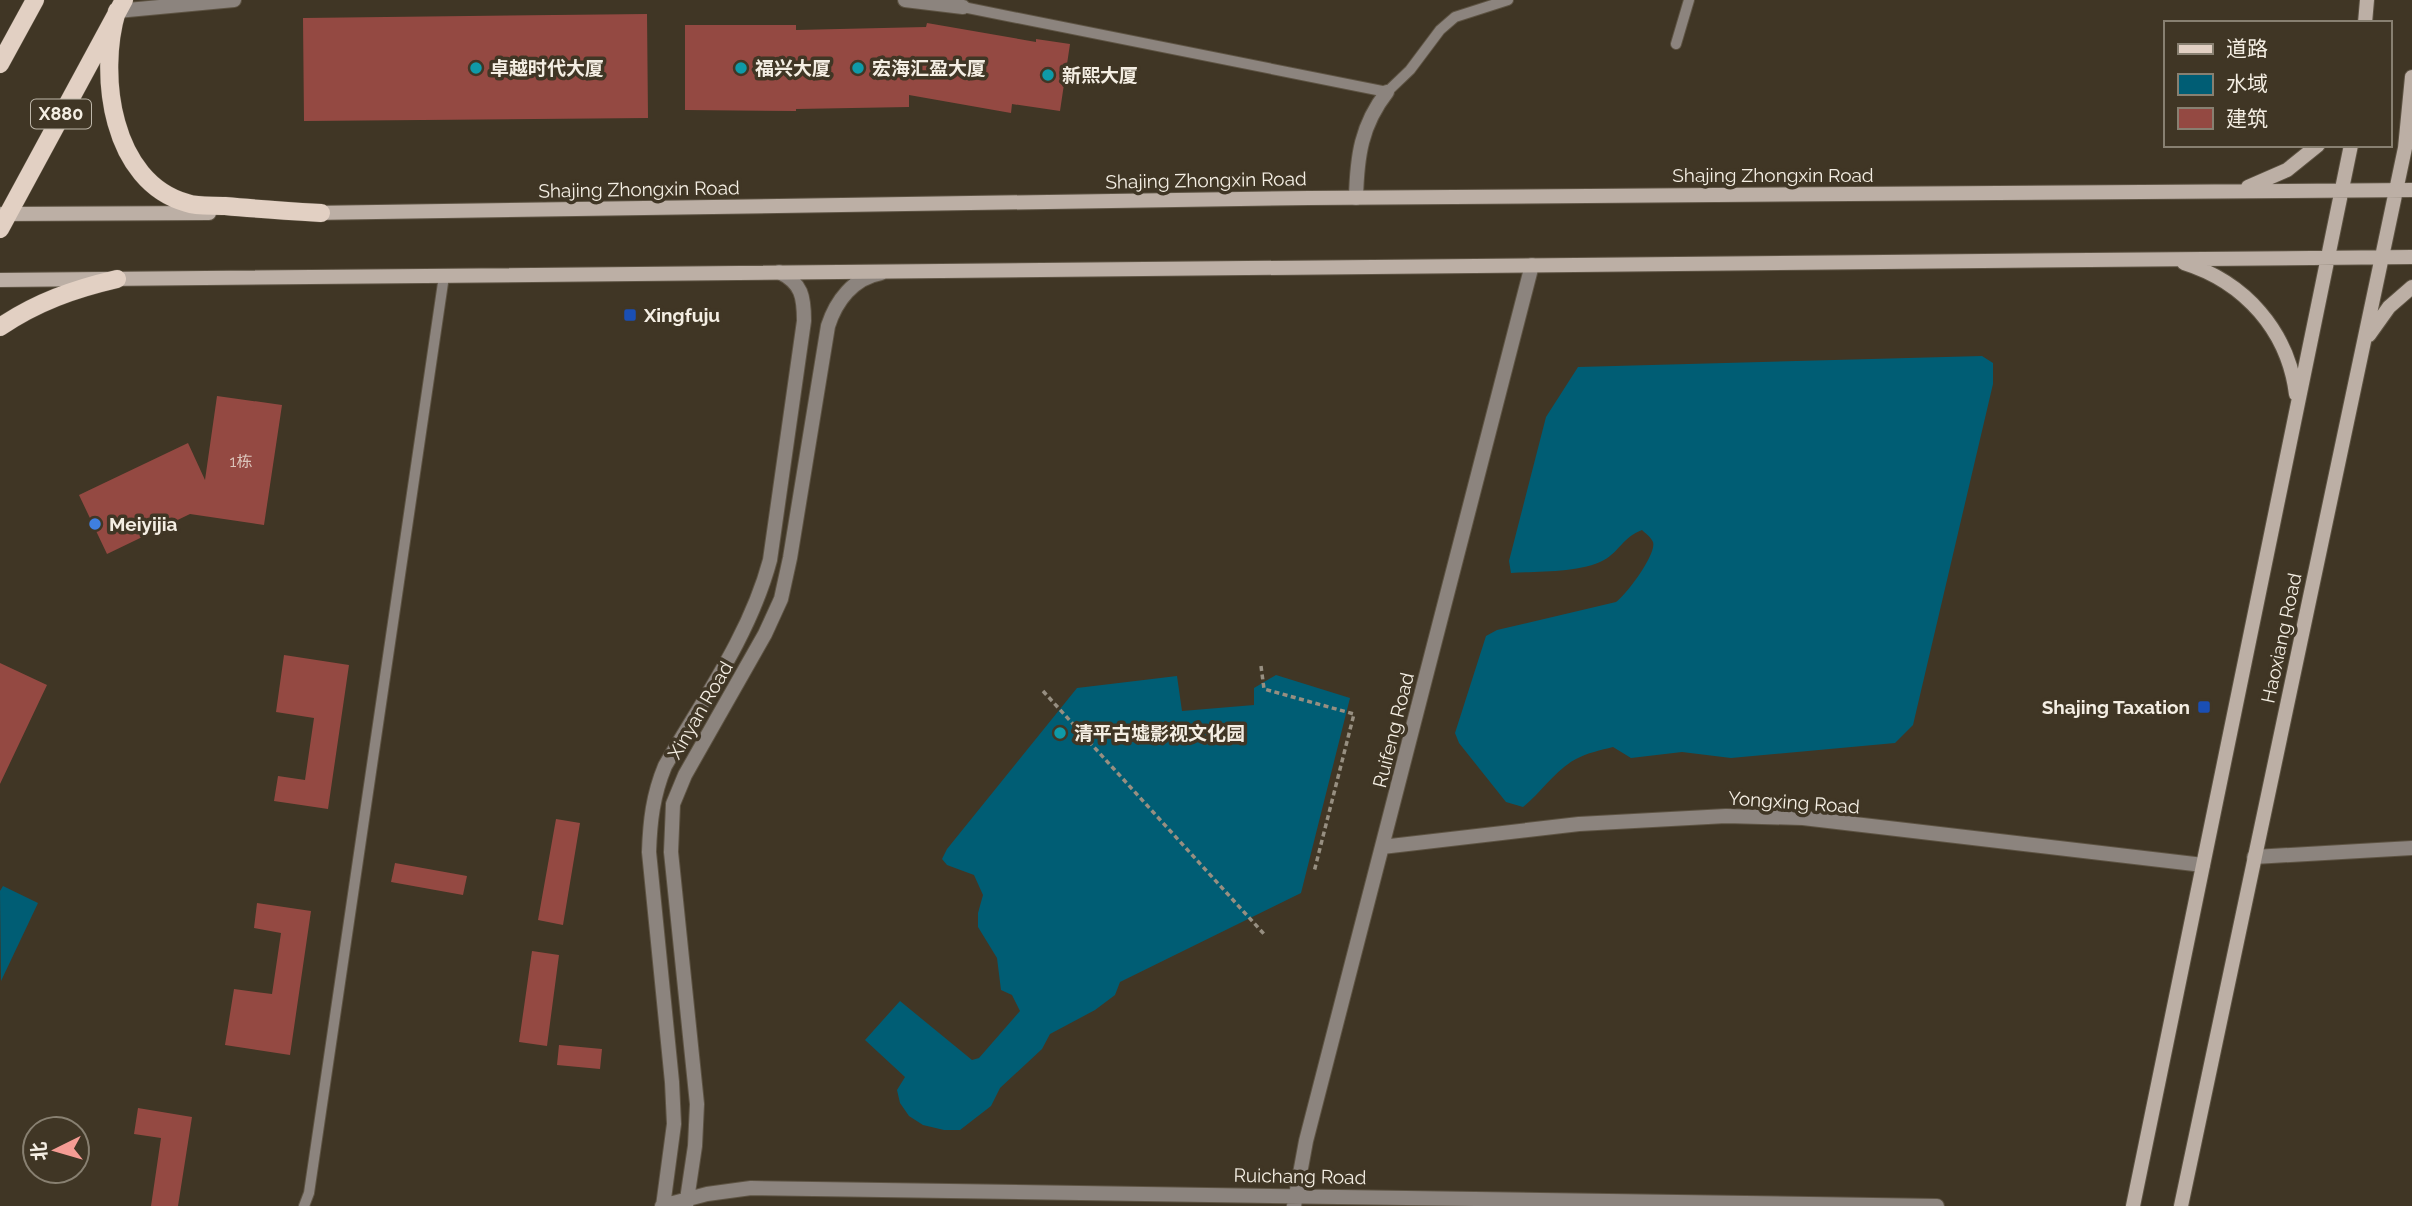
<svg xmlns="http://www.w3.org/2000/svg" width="2412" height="1206" viewBox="0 0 2412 1206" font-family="Raleway,'Noto Sans SC',sans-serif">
<rect width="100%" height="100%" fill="#403625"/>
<path fill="#005d74" d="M1982,356l11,7v21l-80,341 -18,18 -164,15 -49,-6 -51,6 -18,-11c-12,3 -26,6 -37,12 -21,11 -35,34 -53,48l-17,-5 -47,-59 -4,-10 31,-97 11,-6 119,-28c10,-7 41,-48 37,-60 -2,-5 -8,-9 -11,-12 -19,7 -23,22 -38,30 -24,13 -65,11 -93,13l-2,-12 37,-144 32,-50z
M1276,675l74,23 -49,195 -181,89 -5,13 -20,15 -45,24 -8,15 -42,39 -9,18 -31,24h-16l-21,-5 -14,-9 -9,-13 -3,-13 8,-13 -40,-37 35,-39 72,59 7,-2 41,-47 -8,-16 -11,-5 -4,-32 -19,-31v-14l5,-18 -9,-20 -27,-10 -5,-6 5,-10 130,-161 100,-12 5,35 72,-6v-17z
M3,886l35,17 -37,78 -1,-90z"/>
<path fill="#944942" d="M647,14l1,104 -344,3 -1,-103z
M927,23l109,19v-3l34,5 -10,67 -48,-7 -1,9 -102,-18v12l-113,2v2l-111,-1v-85h111v5l130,-3z
M217,396l65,9 -18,120 -74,-11 -83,40 -28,-59 109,-52 17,37z
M284,655l65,10 -21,144 -54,-8 4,-25 27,4 9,-62 -38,-6z
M0,663l47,22 -47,99z
M556,819l24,4 -17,102 -25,-5z
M395,863l72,13 -4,19 -72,-13z
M257,903l54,8 -21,144 -65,-10 9,-56 38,5 9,-61 -27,-5z
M532,951l27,4 -12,91 -28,-4z
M559,1045l43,4 -2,20 -43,-4z
M138,1108l54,9 -14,89h-27l10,-68 -27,-4z"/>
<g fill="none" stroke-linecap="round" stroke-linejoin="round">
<g stroke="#5d5343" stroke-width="12">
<path id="lane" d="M963,7l424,85 23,-22 30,-40 15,-13 53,-17
M1676,44l13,-44
M304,1206l5,-13 135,-917"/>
</g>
<g stroke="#5d5343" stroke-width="16">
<path id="street" d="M905,0l58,7
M117,11l117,-11
M1356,198c1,-41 5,-73 31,-106
M1382,847l197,-23 147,-8 77,2 400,47
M2254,857l158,-9
M662,1206l45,-12 44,-6 1186,18
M663,1206l11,-82 -2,-42 -23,-230c1,-31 4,-57 16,-86 38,-66 85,-131 105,-206l34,-239c0,-24 -2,-38 -25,-49
M686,1206l9,-60 2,-42 -26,-252 2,-48 12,-29 80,-141 16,-35 9,-41 38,-232c8,-25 25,-48 53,-53
M1294,1206l12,-65 226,-876"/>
</g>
<g stroke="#5d5343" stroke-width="16">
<path id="secondary" d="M2365,23l2,-23
M2248,187l39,-17 31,-25
M310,213l999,-15 1103,-8
M2,214l207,-1
M2184,263c61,19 104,68 112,131
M0,280l2412,-23
M2369,335l20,-28 23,-20
M2133,1206l218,-1061
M2181,1206l224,-1058 7,-71"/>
</g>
<g stroke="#5d5343" stroke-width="19">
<path id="primary" d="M117,11c-19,63 -6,171 70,192 11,4 26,2 38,3 32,3 64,5 96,7
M0,64l35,-64
M0,229l124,-229
M0,327c37,-25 74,-38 117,-48"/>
</g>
<path stroke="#978f81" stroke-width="3.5" stroke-dasharray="5 3.5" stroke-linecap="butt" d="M1261,666l3,23 90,25 -40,158
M1043,691l221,243"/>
<use href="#lane" stroke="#8c847e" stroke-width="10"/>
<use href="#street" stroke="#8c847e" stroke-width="14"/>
<use href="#secondary" stroke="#bcafa5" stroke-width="14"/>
<use href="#primary" stroke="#e2d0c3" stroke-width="18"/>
</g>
<g fill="#0f9aa8" stroke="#403625" stroke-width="2.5">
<circle cx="476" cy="68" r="7"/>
<circle cx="741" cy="68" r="7"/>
<circle cx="858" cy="68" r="7"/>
<circle cx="1048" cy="75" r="7"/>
<circle cx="1060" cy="733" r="7"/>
</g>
<g fill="#1a4fb4" stroke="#403625" stroke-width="2.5">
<rect x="623" y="308" width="14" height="14" rx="3.5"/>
<rect x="2197" y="700" width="14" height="14" rx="3.5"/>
</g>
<circle fill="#3f7fe0" stroke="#403625" stroke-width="2.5" cx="95" cy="524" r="7"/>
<g text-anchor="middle" stroke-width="7" stroke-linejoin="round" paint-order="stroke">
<g font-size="16" fill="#dcc5bb">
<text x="241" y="467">1栋</text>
</g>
<rect fill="#403625" stroke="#beb7aa" stroke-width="2" x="31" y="99.5" width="60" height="29" rx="5"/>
<g font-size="18" font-weight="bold" fill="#f4eee3">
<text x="61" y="120">X880</text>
</g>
<g font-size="19" font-weight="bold" fill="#f4eee3" stroke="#403625" text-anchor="start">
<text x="490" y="75">卓越时代大厦</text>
<text x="755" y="75">福兴大厦</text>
<text x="872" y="75">宏海汇盈大厦</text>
<text x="1062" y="82">新熙大厦</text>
<text x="644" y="322">Xingfuju</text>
<text x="109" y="531">Meiyijia</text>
<text x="2190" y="714" text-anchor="end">Shajing Taxation</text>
<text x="1074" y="740">清平古墟影视文化园</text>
</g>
<g font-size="19" fill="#f4eee3" stroke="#403625">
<text x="1773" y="182">Shajing Zhongxin Road</text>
<text transform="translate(1206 180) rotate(-1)" y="7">Shajing Zhongxin Road</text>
<text transform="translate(639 189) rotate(-1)" y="7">Shajing Zhongxin Road</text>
<text transform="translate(2281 638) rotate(-78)" y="7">Haoxiang Road</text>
<text transform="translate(700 710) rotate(-60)" y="7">Xinyan Road</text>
<text transform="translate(1393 730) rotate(-76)" y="7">Ruifeng Road</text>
<text transform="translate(1794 802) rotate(4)" y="7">Yongxing Road</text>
<text transform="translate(1300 1176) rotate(1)" y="7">Ruichang Road</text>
</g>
</g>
<rect x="2164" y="21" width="228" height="126" fill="#403625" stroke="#888071" stroke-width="2"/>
<rect x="2178" y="44" width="35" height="10" fill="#e2d0c3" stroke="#888071" stroke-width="2"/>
<text x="2226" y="56" font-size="21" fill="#f4eee3">道路</text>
<rect x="2178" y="74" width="35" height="21" fill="#005d74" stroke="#888071" stroke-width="2"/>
<text x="2226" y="91" font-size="21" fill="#f4eee3">水域</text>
<rect x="2178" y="108" width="35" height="21" fill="#944942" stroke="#888071" stroke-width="2"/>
<text x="2226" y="126" font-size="21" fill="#f4eee3">建筑</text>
<g transform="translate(56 1150) rotate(265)"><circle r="33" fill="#403625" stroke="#888071" stroke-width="2"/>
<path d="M0-5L12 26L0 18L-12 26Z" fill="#f59c94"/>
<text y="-10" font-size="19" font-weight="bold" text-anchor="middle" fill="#f4eee3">北</text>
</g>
</svg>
